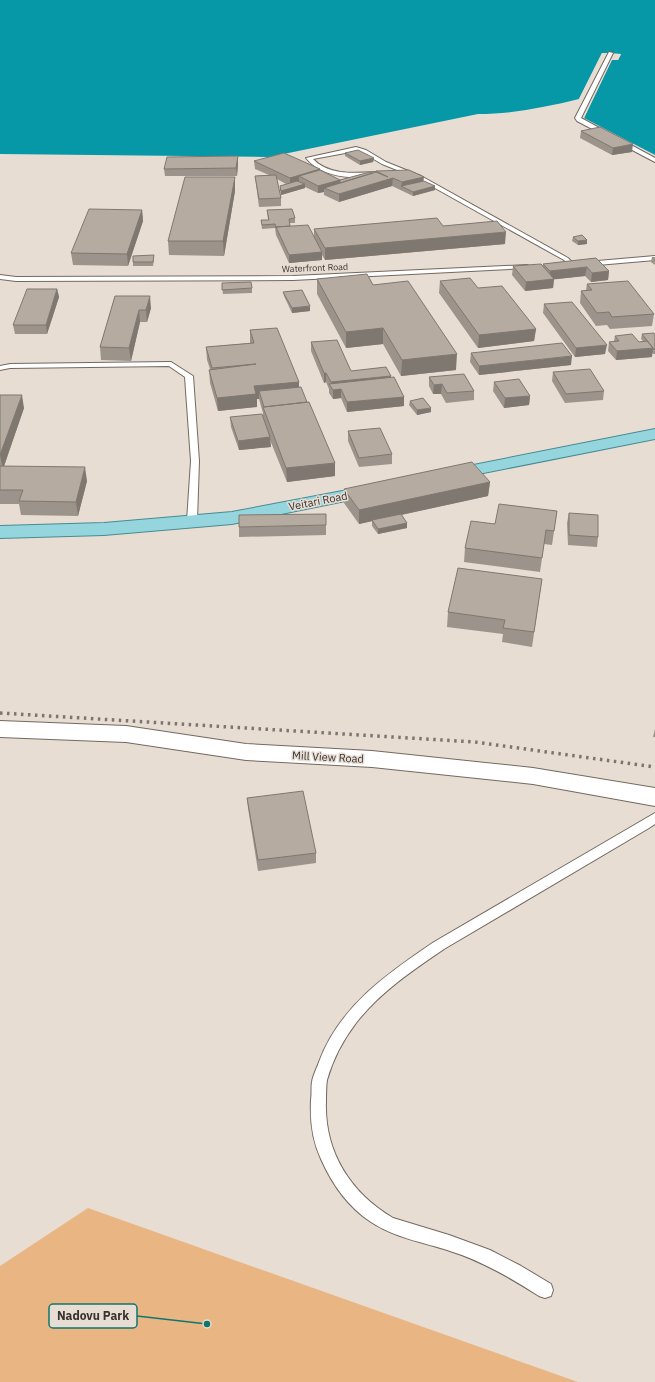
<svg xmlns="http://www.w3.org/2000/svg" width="655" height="1382" viewBox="0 0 655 1382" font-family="'IBM Plex Sans',sans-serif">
<rect width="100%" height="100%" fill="#e8ddd3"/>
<path fill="#e9b683" d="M88,1208l490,174h-578v-116z"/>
<path fill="#0698a7" d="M0,0h655v155l-71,-37 28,-59 6,1 3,-6 -19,-1 -23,46c-33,8 -66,15 -101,15l-209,43 -269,-3z"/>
<path fill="#e8ddd3" d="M602,53l19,1 -3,6h-6l-28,58h-2l28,-60h7l1,-2 -15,-1 -22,45 -3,1z"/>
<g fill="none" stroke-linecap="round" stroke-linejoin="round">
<g stroke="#736960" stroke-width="2">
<path id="service" d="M609,52l4,1 -32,65 74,40v4l-78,-41 -2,-3z
M356,147l10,3 20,12 35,14 147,82 7,7 -5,1 -6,-6 -147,-82 -35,-14 -17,-10 -9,-3 -43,8c16,17 43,14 64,13l3,2 -1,1c-24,5 -57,3 -73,-17z
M655,256v4l-69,6 -3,-2 3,-2z
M527,265l2,1v2l-236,12 -277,1 -16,-2v-4l16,2 277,-1z
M171,362l22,14 6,85 -2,60 -5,3 -5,-3 4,-60 -6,-84 -16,-11 -159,2 -10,2v-4l10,-2z
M655,813v11l-6,4 -205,121c-31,21 -65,44 -88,74 -13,17 -23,36 -29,57 -1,6 -1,14 -1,21 -2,50 24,92 67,117l56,17 41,15 31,16 30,18 2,6 -2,6 -6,2 -6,-2c-28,-18 -57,-35 -89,-45 -27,-9 -55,-13 -79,-29 -23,-15 -39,-38 -50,-63 -9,-19 -11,-39 -10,-59 1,-6 0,-13 1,-18 1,-7 5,-14 7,-20 20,-55 69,-89 115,-120z"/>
</g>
<g stroke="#736960" stroke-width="2">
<path id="tertiary" d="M0,721l126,5 120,18 126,7 161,17 122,20v18l-122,-22 -161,-17 -126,-7 -120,-18 -126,-5z"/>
</g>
<g stroke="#478b92" stroke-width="2">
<path id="primary" d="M655,429v10l-207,41 -6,-1 -3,-4 3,-4 6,-1z
M374,485l6,1 3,4 -3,4 -148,30 -128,11 -104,3v-12l104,-3 128,-11z"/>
</g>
<use href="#service" fill="#fff" fill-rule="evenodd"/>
<use href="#tertiary" fill="#fff" fill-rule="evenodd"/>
<use href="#primary" fill="#95d6de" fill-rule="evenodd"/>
<path stroke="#7d756f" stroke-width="3.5" stroke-dasharray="2.5 4.5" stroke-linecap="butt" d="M0,713l475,29 180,25"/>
</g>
<path fill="#9c938a" d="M581,131l51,21 -20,3 -32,-17z
M345,153l29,5 -1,4 -13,3 -15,-9z
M238,156v8l-1,12h-72l-1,-7z
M254,161l66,8v2l20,9 33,-7 3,-1v-1l48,10 11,5v4l-22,6 -21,-10 -53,16 -15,-7v-3l-6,1 -13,-6v1l-24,7 -1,-5v-4l6,-2 -9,-5 4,19v8l-22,1 -3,-23 -1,-8 14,-1 -14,-6z
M235,177v14l-11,65 -55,-1 -1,-14z
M142,210l1,11 -15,45 -55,-1 -2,-12z
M267,210l28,8v5h-5v3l24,10v-7l129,-3 62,18 -180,16 -3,-5v5l-33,3 -13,-28 -1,-7 -13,1 -1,-9h7z
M573,237l14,7 -9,1 -6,-4z
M652,257h3v8l-4,-3z
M596,258l13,13 -1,9 -17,2 -6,-6 -31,3 -1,9 -28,3 -13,-16 1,-9 30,-1v-1z
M154,260l-1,6h-20v-4z
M317,279l56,6 83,85 -55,6 -18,-32 -37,4 -29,-54z
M440,281l38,7 58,41 -2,12 -56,7 -39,-55z
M222,283l30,5v5l-29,1z
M587,284l67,30 -2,12 -42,3 -3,-4 -11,1 -16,-23 1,-12 5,-1z
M57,289l2,8 -12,37h-32l-2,-9z
M283,292l27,19 -18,2 -8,-17z
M115,296l36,12 -4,14h-7l-9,39 -30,-1 -1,-13z
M544,304l61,50 -30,3 -32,-44z
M250,330l49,52v5l36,76v13l-48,6 -17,-42 1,7 -32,3 -8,-23 -1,-10 33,1v-5l-4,-14h-2v8l-39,4 -8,-28 -1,-13 1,-1 -3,-9 -1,-13 44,-4z
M642,334l13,1v19h-2l-1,-1v4l-36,3 -8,-9 1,-9 5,-1 1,-5 24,6 4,-1 -2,-2z
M311,342l40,29 40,5v1l13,20v9l-57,6 -6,-14 -8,1 -4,-6v-4l-3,-7 -2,1 -13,-32z
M471,353l100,12 -92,10 -9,-13z
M553,372l51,19 -1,9 -38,3 -13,-22z
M429,377l45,14v9l-28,3 -5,-9h-8l-4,-8z
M494,382l36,14 -1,9 -25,3 -11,-17z
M0,395l24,13 -20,58 83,15 -9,35 -57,-1 -2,-11h-19z
M410,401l21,11 -14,3 -8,-10z
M348,431l44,23v10l-33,3 -11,-26z
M490,482l-2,14 -87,19 6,8v5l-29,6 -6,-8v-5l-13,3 -15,-21v-14z
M557,511l-5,34 -8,-1 -4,28 -76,-10 1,-14 30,-24z
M569,513l29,24 -1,10 -29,-2 -1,-22z
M326,525v10l-87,2v-10z
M542,579l-10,68 -30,-5 1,-8 -56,-7 1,-15z
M655,729v8h-2z
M247,798l69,55v10l-58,8 -10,-63z"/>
<path fill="#7f7871" d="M633,144l-1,8 -20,3 1,-7z
M238,156v8l-1,12 -1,-8z
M374,158l-1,4 -13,3v-4z
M320,169v8l-21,-1v7l-9,2v-7z
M235,177v14l-11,65 -1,-15z
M424,177l-1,8 -22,1v4l1,-8z
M393,178l-1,8 -53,16v-8z
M340,180v7l-16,1v4l-6,1v-7z
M305,184v4l-24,7v-4z
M435,186v4l-22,6v-4z
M142,210l1,11 -15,45 -1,-12z
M506,232l-1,12 -180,16v-12z
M587,240v4l-9,1v-4z
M322,252v8l-33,3v-8z
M587,267l-2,9 -36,4 1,-9z
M609,271l-1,9 -17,2 1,-9z
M554,279l-1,9 -28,3 1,-9z
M57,289l2,8 -12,37 -1,-9z
M150,296l1,12 -4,14 -1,-12z
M310,306v5l-18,2v-5z
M139,310l1,12 -9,39 -2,-13z
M383,328v16l-37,4v-16z
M536,329l-2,12 -56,7 1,-13z
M607,345l-2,9 -30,3 1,-9z
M653,348l-1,9 -36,3 1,-9z
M457,354l-1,16 -55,6 1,-16z
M572,356l-1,9 -92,10v-9z
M324,373h2v9l-2,1z
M391,376l-1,9 -49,4v9l-8,1v-9l-2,-3v-5z
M299,382v13l-40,-4v8h-2v8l-39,4 -1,-13 37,-12z
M442,384l-1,10h-8l1,-9z
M22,395l2,13 -21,61 -3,-14z
M530,396l-1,9 -25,3 1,-10z
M404,397v9l-57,6v-10z
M431,408v4l-14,3v-5z
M270,437l1,10 -32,3 -1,-9z
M335,463v13l-48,6 -1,-14z
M85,467l2,14 -9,35 -2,-14z
M490,482l-2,14 -129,28v-14z
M407,523v5l-29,6v-5z"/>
<path fill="#b5aba1" stroke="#7f7871" d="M600,127l33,17 -20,4 -32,-17z
M358,150l16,8 -14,3 -15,-8z
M284,153l36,16 -30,9 -36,-17z
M238,156l-2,12 -72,1 3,-12z
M320,170l20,10 -22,6 -19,-10z
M409,170l15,7 -22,5 -9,-4 -54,16 -15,-6 52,-16 12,5 -12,-6z
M370,172l3,1 -33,10v-3z
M276,175l5,23 -22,1 -4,-23z
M185,177h50l-12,64h-55z
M297,181l8,3 -24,7 -1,-5z
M424,181l11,5 -22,6 -12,-6z
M89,209l53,1 -15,44 -56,-1z
M292,209l3,9 -6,1 1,7 -14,1v1l-1,-4 -13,1 -1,-5h8l-2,-10z
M437,218l6,8 54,-5 9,11 -181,16 -11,-19z
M308,225l14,27 -33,3 -13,-28z
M582,235l5,5 -9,1 -5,-4z
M154,255l-1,7h-20v-6z
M596,258l13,13 -17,2 -5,-6 -37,4 -7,-7z
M541,264l13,15 -28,3 -13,-16z
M367,274l6,11 35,-4 49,73 -55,6 -19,-32 -37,4 -29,-53z
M470,278l8,10 24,-2 34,43 -57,6 -39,-54z
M628,281l26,33 -42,3 -3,-5 -12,1 -16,-22 11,-1 -5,-6z
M251,282l1,6 -30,2v-7z
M27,289h30l-11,36h-33z
M302,290l8,16 -18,2 -9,-16z
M115,296h35l-4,14h-7l-10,38 -29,-1z
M572,302l35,43 -31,3 -32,-44z
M277,328l22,54 -45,4 2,8 -39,4 -8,-28 47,-6 -44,4 -6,-21 48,-4 -4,-13z
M654,333l1,2v14l-1,1 -1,-2 -11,-14z
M632,334l7,8 8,-1 6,7 -36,3 -8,-9 10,-1 -4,-5z
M337,340l14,31 35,-4 5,9 -60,6 -5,-9h-2l-13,-31z
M562,343l10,13 -93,10 -8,-13z
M590,369l14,22 -38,3 -13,-22z
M464,374l10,17 -27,2 -5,-9 -8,1 -5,-8z
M394,377l10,20 -57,5 -6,-13 -8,1 -4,-6z
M519,379l11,17 -25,2 -11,-16z
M301,387l6,15 -43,5 -5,-16z
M0,395h22l-22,60z
M423,398l8,10 -14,2 -7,-9z
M309,402l26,61 -49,5 -23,-61z
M262,414l8,23 -32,4 -8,-24z
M380,428l12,26 -33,4 -11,-27z
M472,462l18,20 -131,28 -15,-21z
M0,466l85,1 -9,35 -57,-1 4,-11h-23z
M499,504l58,7 -3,20 -8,-1 -4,28 -77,-10 6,-27 24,3z
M569,513l29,2v22l-29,-2z
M326,514v11l-87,2v-12z
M401,514l6,9 -29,6 -6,-9z
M458,568l84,11 -8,53 -31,-4 2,-8 -57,-8z
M303,791l13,62 -58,7 -11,-62z"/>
<g text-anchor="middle" stroke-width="3" stroke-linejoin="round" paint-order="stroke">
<g font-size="9" fill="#38332f" stroke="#e8ddd3">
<text transform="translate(315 268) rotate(-2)" y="3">Waterfront Road</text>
</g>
<g font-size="11" fill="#38332f" stroke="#e8ddd3">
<text transform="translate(318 501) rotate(-11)" y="4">Veitari Road</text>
<text transform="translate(328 757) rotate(3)" y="4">Mill View Road</text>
</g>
</g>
<path fill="none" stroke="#0f766e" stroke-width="1.5" d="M207 1324L137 1316"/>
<circle fill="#0f766e" stroke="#e8ddd3" stroke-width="1.5" cx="207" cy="1324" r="4"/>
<rect fill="#e8ddd3" stroke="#0f766e" stroke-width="1.5" x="49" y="1304" width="88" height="24" rx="4"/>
<g font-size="12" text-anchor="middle" font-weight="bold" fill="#38332f">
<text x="93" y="1320">Nadovu Park</text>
</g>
</svg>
